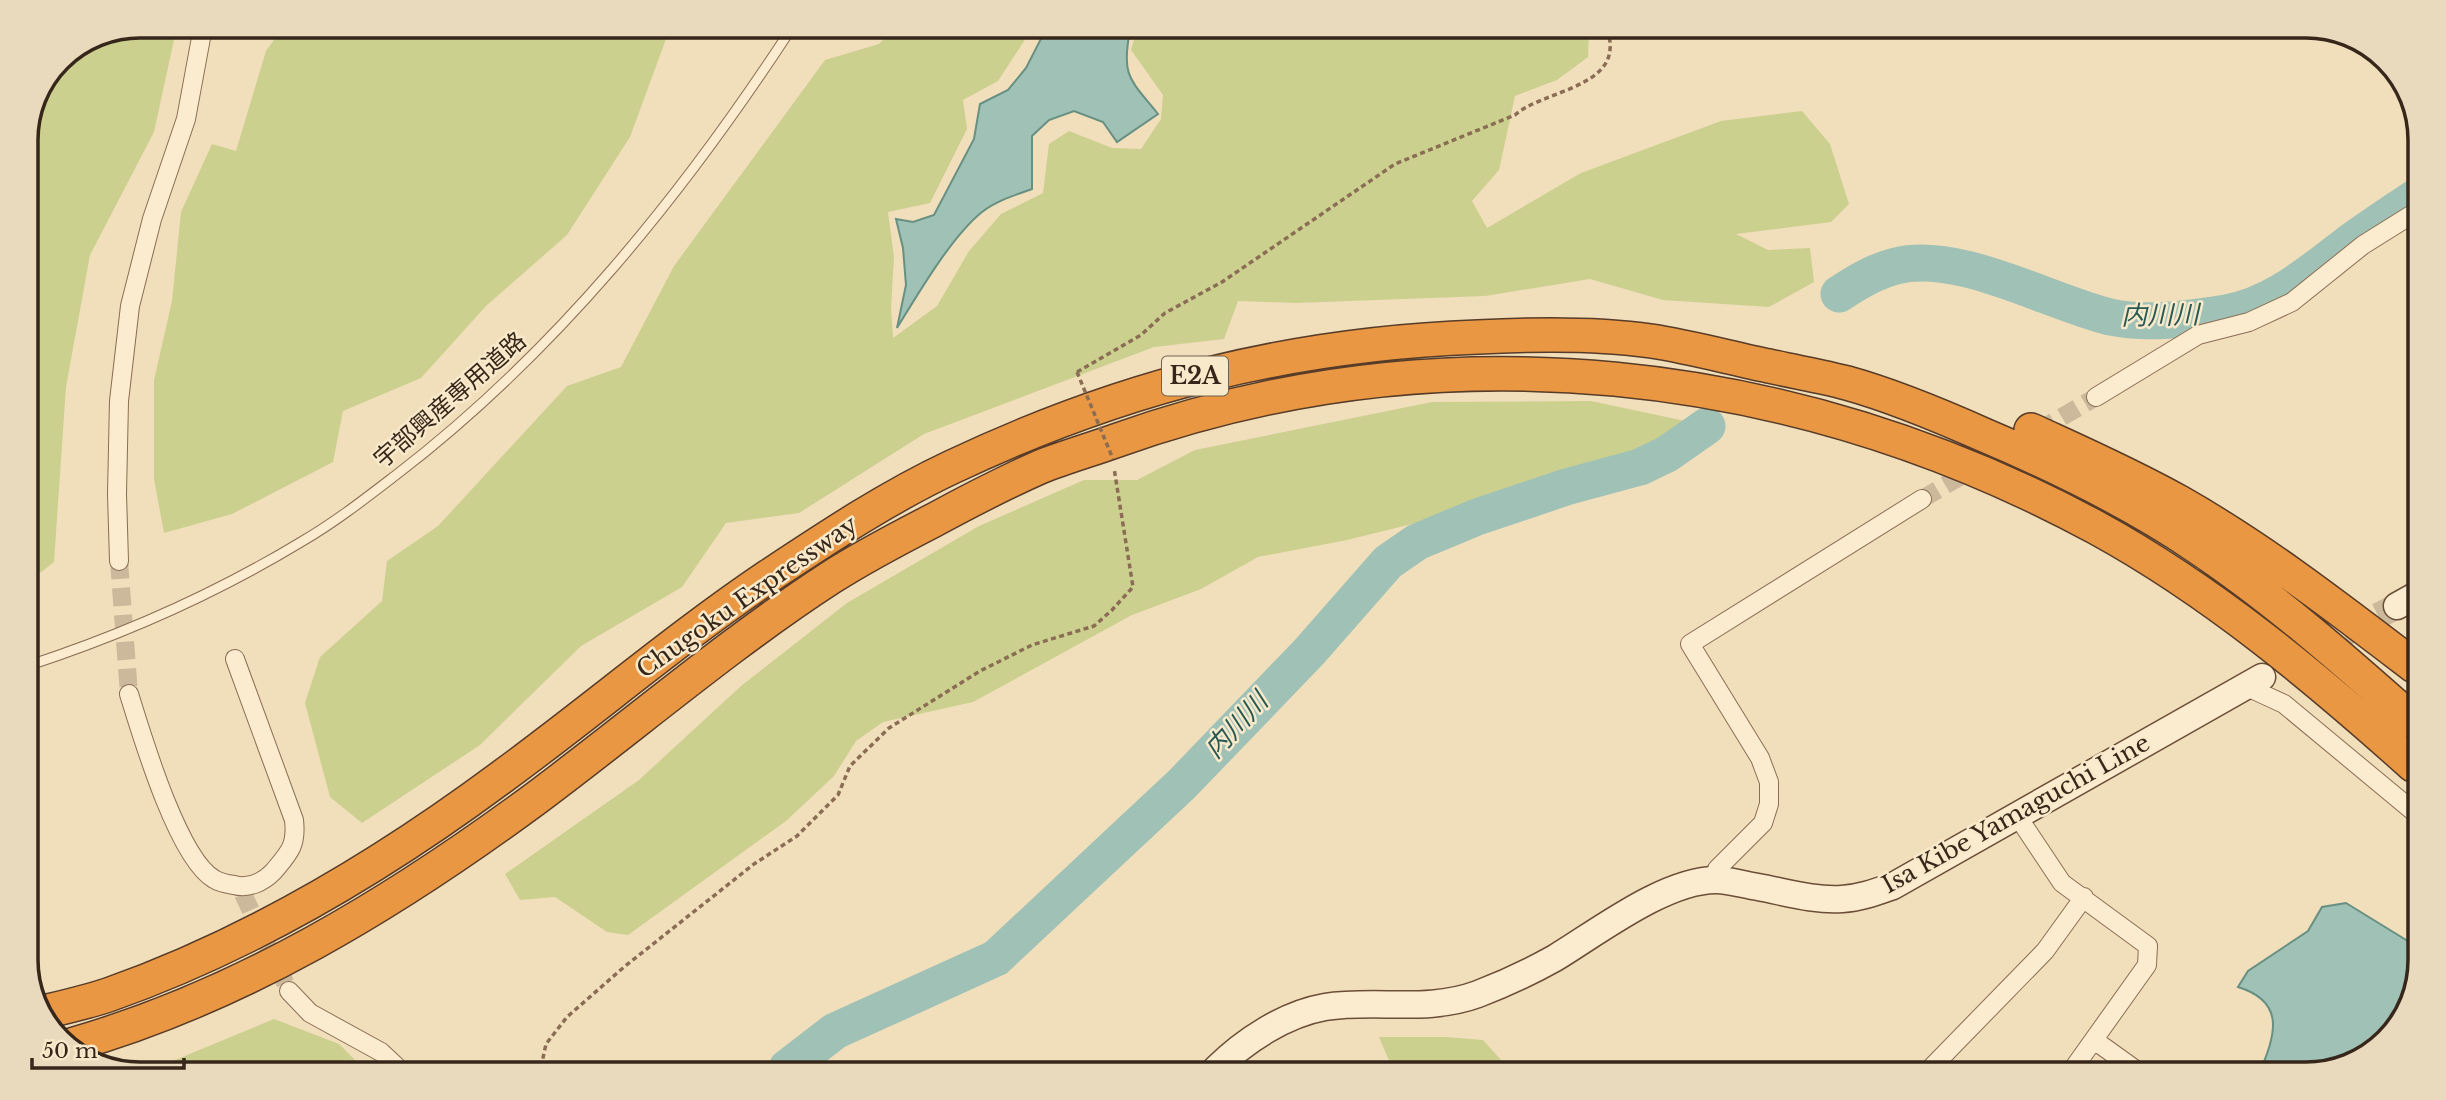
<svg xmlns="http://www.w3.org/2000/svg" width="2446" height="1100" viewBox="0 0 2446 1100" font-family="'Libre Baskerville','Noto Sans JP',serif">
<rect width="100%" height="100%" fill="#f1debb"/>
<path fill="#ccd08f" d="M141,26h36l-23,106 -64,123 -24,132 -12,175 -27,21 -1,-449 34,-74z
M283,27l387,1 -40,109 -63,98 -81,71 -65,72 -78,33 -10,51 -101,52 -68,19 -10,-54v-99l18,-79 9,-89 31,-68 24,7 30,-100z
M892,29l135,1 1,5 -30,46 -35,19 4,29 -37,74 -42,9 6,45 -3,51 2,30 44,-32 32,-55 32,-37 42,-21 6,-49 20,-13 43,17 29,1 20,-30 2,-24 -32,-45 6,-20 452,2 -1,25 -31,23 -42,16 -16,74 -27,31 15,27 94,-55 140,-52 81,-10 28,33 19,60 -18,18 -95,12 32,16 42,-2 4,34 -45,25 -106,-7 -73,-21 -105,17 -189,7 -58,-2 -14,38 -70,8 -230,87 -125,79 -73,10 -44,64 -101,59 -101,99 -118,78 -32,-26 -25,-94 15,-46 62,-56 5,-40 51,-35 129,-140 54,-19 53,-101 151,-206 54,-16z
M1591,401l94,20 -17,23 -60,20 -180,56 -81,20 -89,17 -57,32 -69,26 -159,87 -90,20 -27,19 -22,35 -48,45 -158,114 -21,-3 -52,-35 -35,3 -15,-26 134,-94 102,-94 106,-83 132,-77 105,-46h53l58,-30 237,-48z
M274,1019l65,25 22,22 -198,-1z
M1379,1037h67l37,3 28,31 -118,-1z"/>
<path fill="#a0c2b6" stroke="#679083" stroke-width="2" d="M1043,30h87c-9,47 0,49 28,84l-41,28 -14,-20 -29,-11 -25,9 -17,16v53c-17,6 -36,12 -50,23 -31,25 -64,82 -85,116l9,-43 -3,-37 -7,-29 17,3 21,-7 40,-76 6,-35 28,-14 18,-22 18,-35z
M2346,903l65,40v60l-42,51 -63,20h-47c16,-38 28,-72 -21,-87l10,-16 60,-40 14,-24z"/>
<g fill="none" stroke-linecap="round" stroke-linejoin="round">
<path stroke="#a0c2b6" stroke-width="37" d="M1839,294c18,-12 36,-23 57,-28 62,-16 153,36 214,51 37,8 80,2 116,-4 48,-9 82,-39 119,-67 24,-18 49,-34 74,-51
M787,1068l48,-37 161,-73 186,-174 127,-132 79,-90 29,-20 60,-25 89,-30 74,-20 27,-13 40,-28"/>
<path stroke="#ccb99b" stroke-width="18" stroke-dasharray="18 9" stroke-linecap="butt" d="M1922,499l174,-102
M119,561l10,133
M243,894l46,97"/>
<path stroke="#ccb99b" stroke-width="26" stroke-dasharray="26 13" stroke-linecap="butt" d="M2309,652l88,-46"/>
<g stroke="#8a6d54" stroke-width="11">
<path id="service" d="M27,666c95,-31 188,-72 274,-124 33,-19 65,-44 95,-67 159,-122 286,-279 395,-446"/>
</g>
<g stroke="#8a6d54" stroke-width="20">
<path id="minor" d="M2096,397l102,-62 51,-13 43,-20 71,-57 56,-35
M119,561l-2,-67 2,-93 11,-95 22,-87 34,-100 17,-92
M2245,686l39,18 129,107
M129,694c13,42 49,164 85,185 6,4 13,5 20,6 15,4 29,-3 39,-13 16,-19 24,-26 21,-52l-59,-161
M2018,817l44,66 86,63 -1,19 -77,108
M1716,880l1,-11 46,-46 6,-19v-22l-9,-24 -70,-114 232,-145
M289,991l21,22 71,39 15,14
M2094,1040l46,33
M1927,1072l118,-121 39,-54"/>
</g>
<g stroke="#6b4e37" stroke-width="29">
<path id="secondary" d="M2397,606l18,-10
M1216,1069c28,-28 69,-55 109,-62 52,-8 102,6 153,-13 26,-10 52,-22 77,-36 43,-26 110,-78 161,-78 13,0 29,5 42,7 27,5 57,14 84,12 18,-1 34,-7 51,-13l369,-209"/>
</g>
<g stroke="#573c29" stroke-width="36">
<path id="motorway" d="M2031,430c50,23 100,45 148,72 83,47 159,106 235,164
M44,1012c21,-5 43,-10 64,-17 142,-50 274,-129 395,-219 89,-65 174,-138 266,-200 59,-39 119,-79 183,-109 171,-81 337,-123 526,-130 58,-3 117,-4 173,4 40,6 79,17 118,25 26,6 52,10 78,17 47,13 92,32 137,52 73,31 146,66 212,111 78,52 148,114 218,176
M71,1045c169,-48 323,-142 464,-246 98,-73 192,-154 295,-221 34,-22 69,-40 104,-58 35,-19 70,-37 106,-53 25,-10 50,-17 75,-26 327,-117 679,-77 982,87 115,63 219,150 316,237"/>
</g>
<path stroke="#8a6d54" stroke-width="3.5" stroke-dasharray="5 3.5" stroke-linecap="butt" d="M1077,372l64,-37 24,-22 57,-31 173,-118 120,-49c24,-22 93,-27 95,-66 1,-6 -1,-12 -2,-17
M541,1067l5,-23 21,-27 57,-50 130,-103 43,-28 41,-41 12,-29 39,-38 91,-57 52,-26 62,-19 18,-16 21,-23 -19,-119"/>
<use href="#service" stroke="#fceccf" stroke-width="9"/>
<use href="#minor" stroke="#fceccf" stroke-width="18"/>
<use href="#secondary" stroke="#fceccf" stroke-width="26"/>
<use href="#motorway" stroke="#ea9743" stroke-width="33"/>
<path stroke="#8a6d54" stroke-width="3.5" stroke-dasharray="5 3.5" stroke-linecap="butt" d="M1077,372l36,87"/>
</g>
<g text-anchor="middle" stroke-width="5" stroke-linejoin="round" paint-order="stroke">
<rect fill="#f8e9cb" stroke="#71614f" stroke-width="2" x="1162" y="356.5" width="66" height="39" rx="5"/>
<g font-size="23" font-weight="bold" fill="#37271a">
<text x="1195" y="384">E2A</text>
</g>
<g font-size="24" fill="#37271a" stroke="#f8e9cb">
<text transform="translate(450 400) rotate(-41)" y="8">宇部興産専用道路</text>
<text transform="translate(747 597) rotate(-35)" y="8">Chugoku Expressway</text>
<text transform="translate(2016 814) rotate(-29)" y="8">Isa Kibe Yamaguchi Line</text>
</g>
<g font-size="26" font-style="italic" fill="#285953" stroke="#f8e9cb">
<text transform="translate(2160 315) rotate(-1)" y="9">内川川</text>
<text transform="translate(1236 725) rotate(-47)" y="9">内川川</text>
</g>
</g>
<path d="M0 0H2446V1100H0ZM140 38H2306A102 102 0 0 1 2408 140V960A102 102 0 0 1 2306 1062H140A102 102 0 0 1 38 960V140A102 102 0 0 1 140 38Z" fill="#e9d9bd" fill-rule="evenodd"/>
<path fill="none" stroke="#37271a" stroke-width="3.5" d="M140 38H2306A102 102 0 0 1 2408 140V960A102 102 0 0 1 2306 1062H140A102 102 0 0 1 38 960V140A102 102 0 0 1 140 38Z"/>
<path d="M32 1058v10h152v-10" fill="none" stroke="#37271a" stroke-width="3.5"/>
<text x="42" y="1058" font-size="21" fill="#37271a" stroke="#f8e9cb" stroke-width="5" paint-order="stroke">50 m</text>
</svg>
